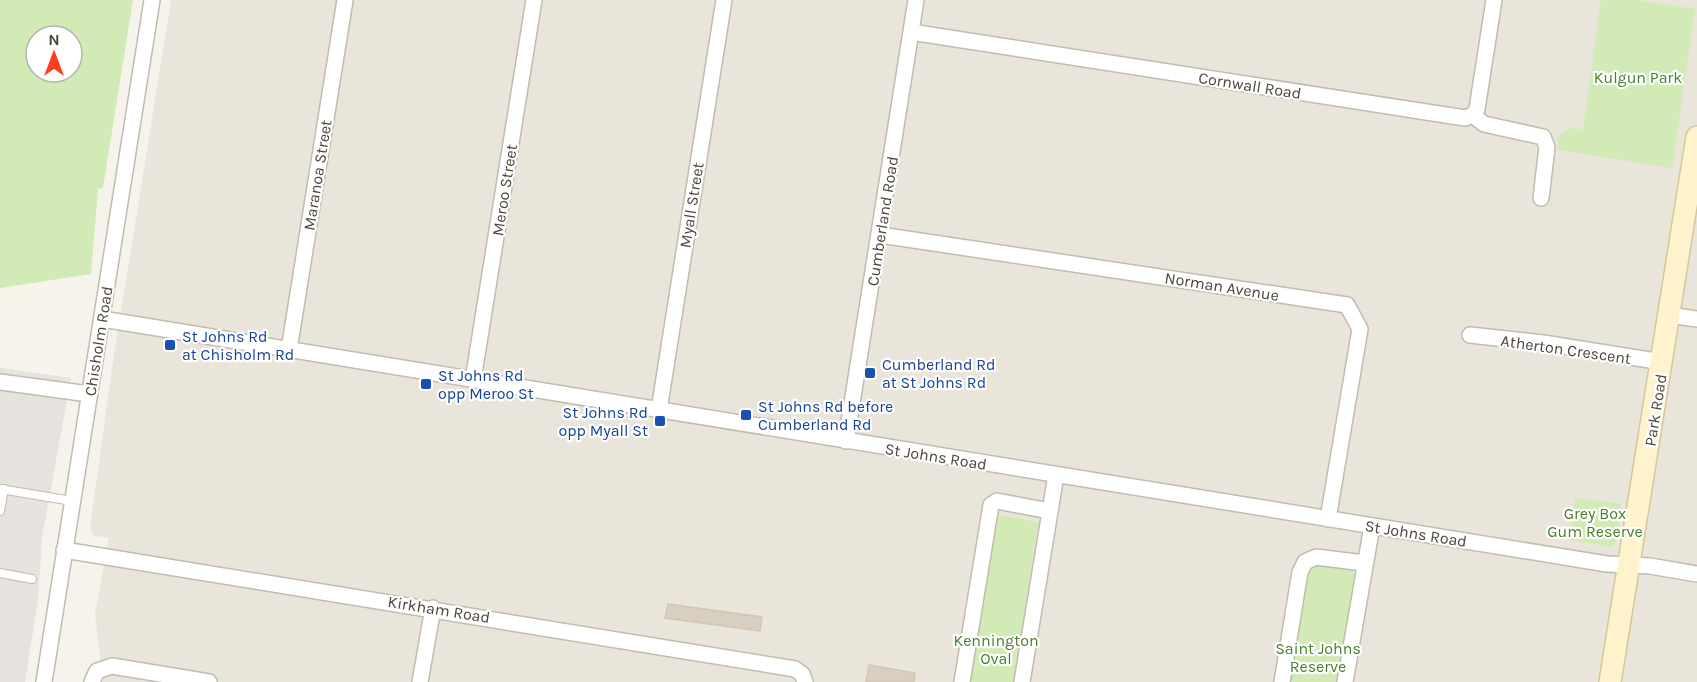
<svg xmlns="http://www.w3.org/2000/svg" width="1697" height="682" viewBox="0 0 1697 682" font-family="Karla,sans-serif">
<rect width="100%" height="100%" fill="#f6f3ec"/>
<path fill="#eae5da" d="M171,0h1526v682h-1594l-8,-68 14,-76 -15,-2 -4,-8 22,-160z"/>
<path fill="#e6e2dd" d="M0,368l71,10 -29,160 -4,63 -13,81h-25z"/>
<path fill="#d2eab5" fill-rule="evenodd" d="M0,0h133l-30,188 -5,1 -7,85 -91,14zM36,36h36v36h-36z
M1601,0h37l57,9 -23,159 -113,-18 -2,-13 12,-9 14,1z
M1575,498l46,6 -6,41 -5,2 -40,-7z
M995,514l43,8 -24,160h-47z
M1317,565l32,3 7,7 -17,107h-49l18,-108 2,-7z"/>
<path fill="#d8cfc1" stroke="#d3c7b4" stroke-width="1.5" d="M668,604l94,13 -2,14 -95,-13z
M869,665l46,8 -1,9h-48z"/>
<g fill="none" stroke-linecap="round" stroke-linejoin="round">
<g stroke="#c2bbae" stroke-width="10">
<path id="service" d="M0,489l72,12
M0,511l4,-22
M0,573l32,6"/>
</g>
<g stroke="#c2bbae" stroke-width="18">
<path id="minor" d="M911,32l554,86 8,-3 4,-6 17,-109
M1473,115l11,9 59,13 4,10 -6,51
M880,235l467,70 13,24 -32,190
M1670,315l27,4
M102,319l1505,245 43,2 47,8
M1470,335l73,8 119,19
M289,350l56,-350
M473,380l61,-380
M0,382l89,12
M659,410l65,-410
M846,441l70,-441
M64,550l731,119 7,5 3,8
M44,682l108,-682
M92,682l5,-11 15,-5 97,16
M420,682l13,-74
M962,682l29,-177 6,-4 52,10
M1022,682l34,-207
M1282,682l18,-110 5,-10 11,-5 48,6
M1345,682l27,-156"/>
</g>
<g stroke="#d6c79b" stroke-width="24">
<path id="secondary" d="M1610,682l87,-545"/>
</g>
<use href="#service" stroke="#fff" stroke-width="8"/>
<use href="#minor" stroke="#fff" stroke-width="15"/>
<use href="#secondary" stroke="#fff3cd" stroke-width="21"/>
</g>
<g fill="#1a4fb4" stroke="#fff" stroke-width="2">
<rect x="164" y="339" width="12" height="12" rx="3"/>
<rect x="864" y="367" width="12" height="12" rx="3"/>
<rect x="420" y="378" width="12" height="12" rx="3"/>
<rect x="740" y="409" width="12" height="12" rx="3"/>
<rect x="654" y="415" width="12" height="12" rx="3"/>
</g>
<g text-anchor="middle" stroke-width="4.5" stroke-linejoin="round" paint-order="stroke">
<g font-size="16" fill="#4a7f2a" stroke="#fff">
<text x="1638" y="83">Kulgun Park</text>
<text x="1595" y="519">Grey Box<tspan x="1595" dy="18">Gum Reserve</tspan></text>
<text x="996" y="646">Kennington<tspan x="996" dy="18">Oval</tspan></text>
<text x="1318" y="654">Saint Johns<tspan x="1318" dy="18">Reserve</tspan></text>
</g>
<g font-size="16" fill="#4b4439" stroke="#fff">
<text transform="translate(1250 85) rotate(9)" y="6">Cornwall Road</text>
<text transform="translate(317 175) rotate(-81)" y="6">Maranoa Street</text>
<text transform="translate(504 190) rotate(-81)" y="6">Meroo Street</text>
<text transform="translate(691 205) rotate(-81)" y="6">Myall Street</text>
<text transform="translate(882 221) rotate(-81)" y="6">Cumberland Road</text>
<text transform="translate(1222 286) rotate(9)" y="6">Norman Avenue</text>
<text transform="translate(98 341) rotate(-81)" y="6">Chisholm Road</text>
<text transform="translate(1566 349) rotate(8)" y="6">Atherton Crescent</text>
<text transform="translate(1655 410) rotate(-81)" y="6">Park Road</text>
<text transform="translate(936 456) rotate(9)" y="6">St Johns Road</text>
<text transform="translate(1416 533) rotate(9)" y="6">St Johns Road</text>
<text transform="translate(439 609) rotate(9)" y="6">Kirkham Road</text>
</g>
<g font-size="16" fill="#164399" stroke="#fff" text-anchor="start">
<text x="182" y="342">St Johns Rd<tspan x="182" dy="18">at Chisholm Rd</tspan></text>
<text x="882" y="370">Cumberland Rd<tspan x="882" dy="18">at St Johns Rd</tspan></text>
<text x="438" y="381">St Johns Rd<tspan x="438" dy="18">opp Meroo St</tspan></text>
<text x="758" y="412">St Johns Rd before<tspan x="758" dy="18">Cumberland Rd</tspan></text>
<text x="648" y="418" text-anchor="end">St Johns Rd<tspan x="648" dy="18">opp Myall St</tspan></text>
</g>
</g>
<g transform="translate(54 54)"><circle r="28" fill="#ffffff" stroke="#b7b4b0" stroke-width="1.5"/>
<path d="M0-4.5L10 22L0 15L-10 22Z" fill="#fc3f1d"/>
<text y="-9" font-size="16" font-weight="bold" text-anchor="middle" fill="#4b4439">N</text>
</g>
</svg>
